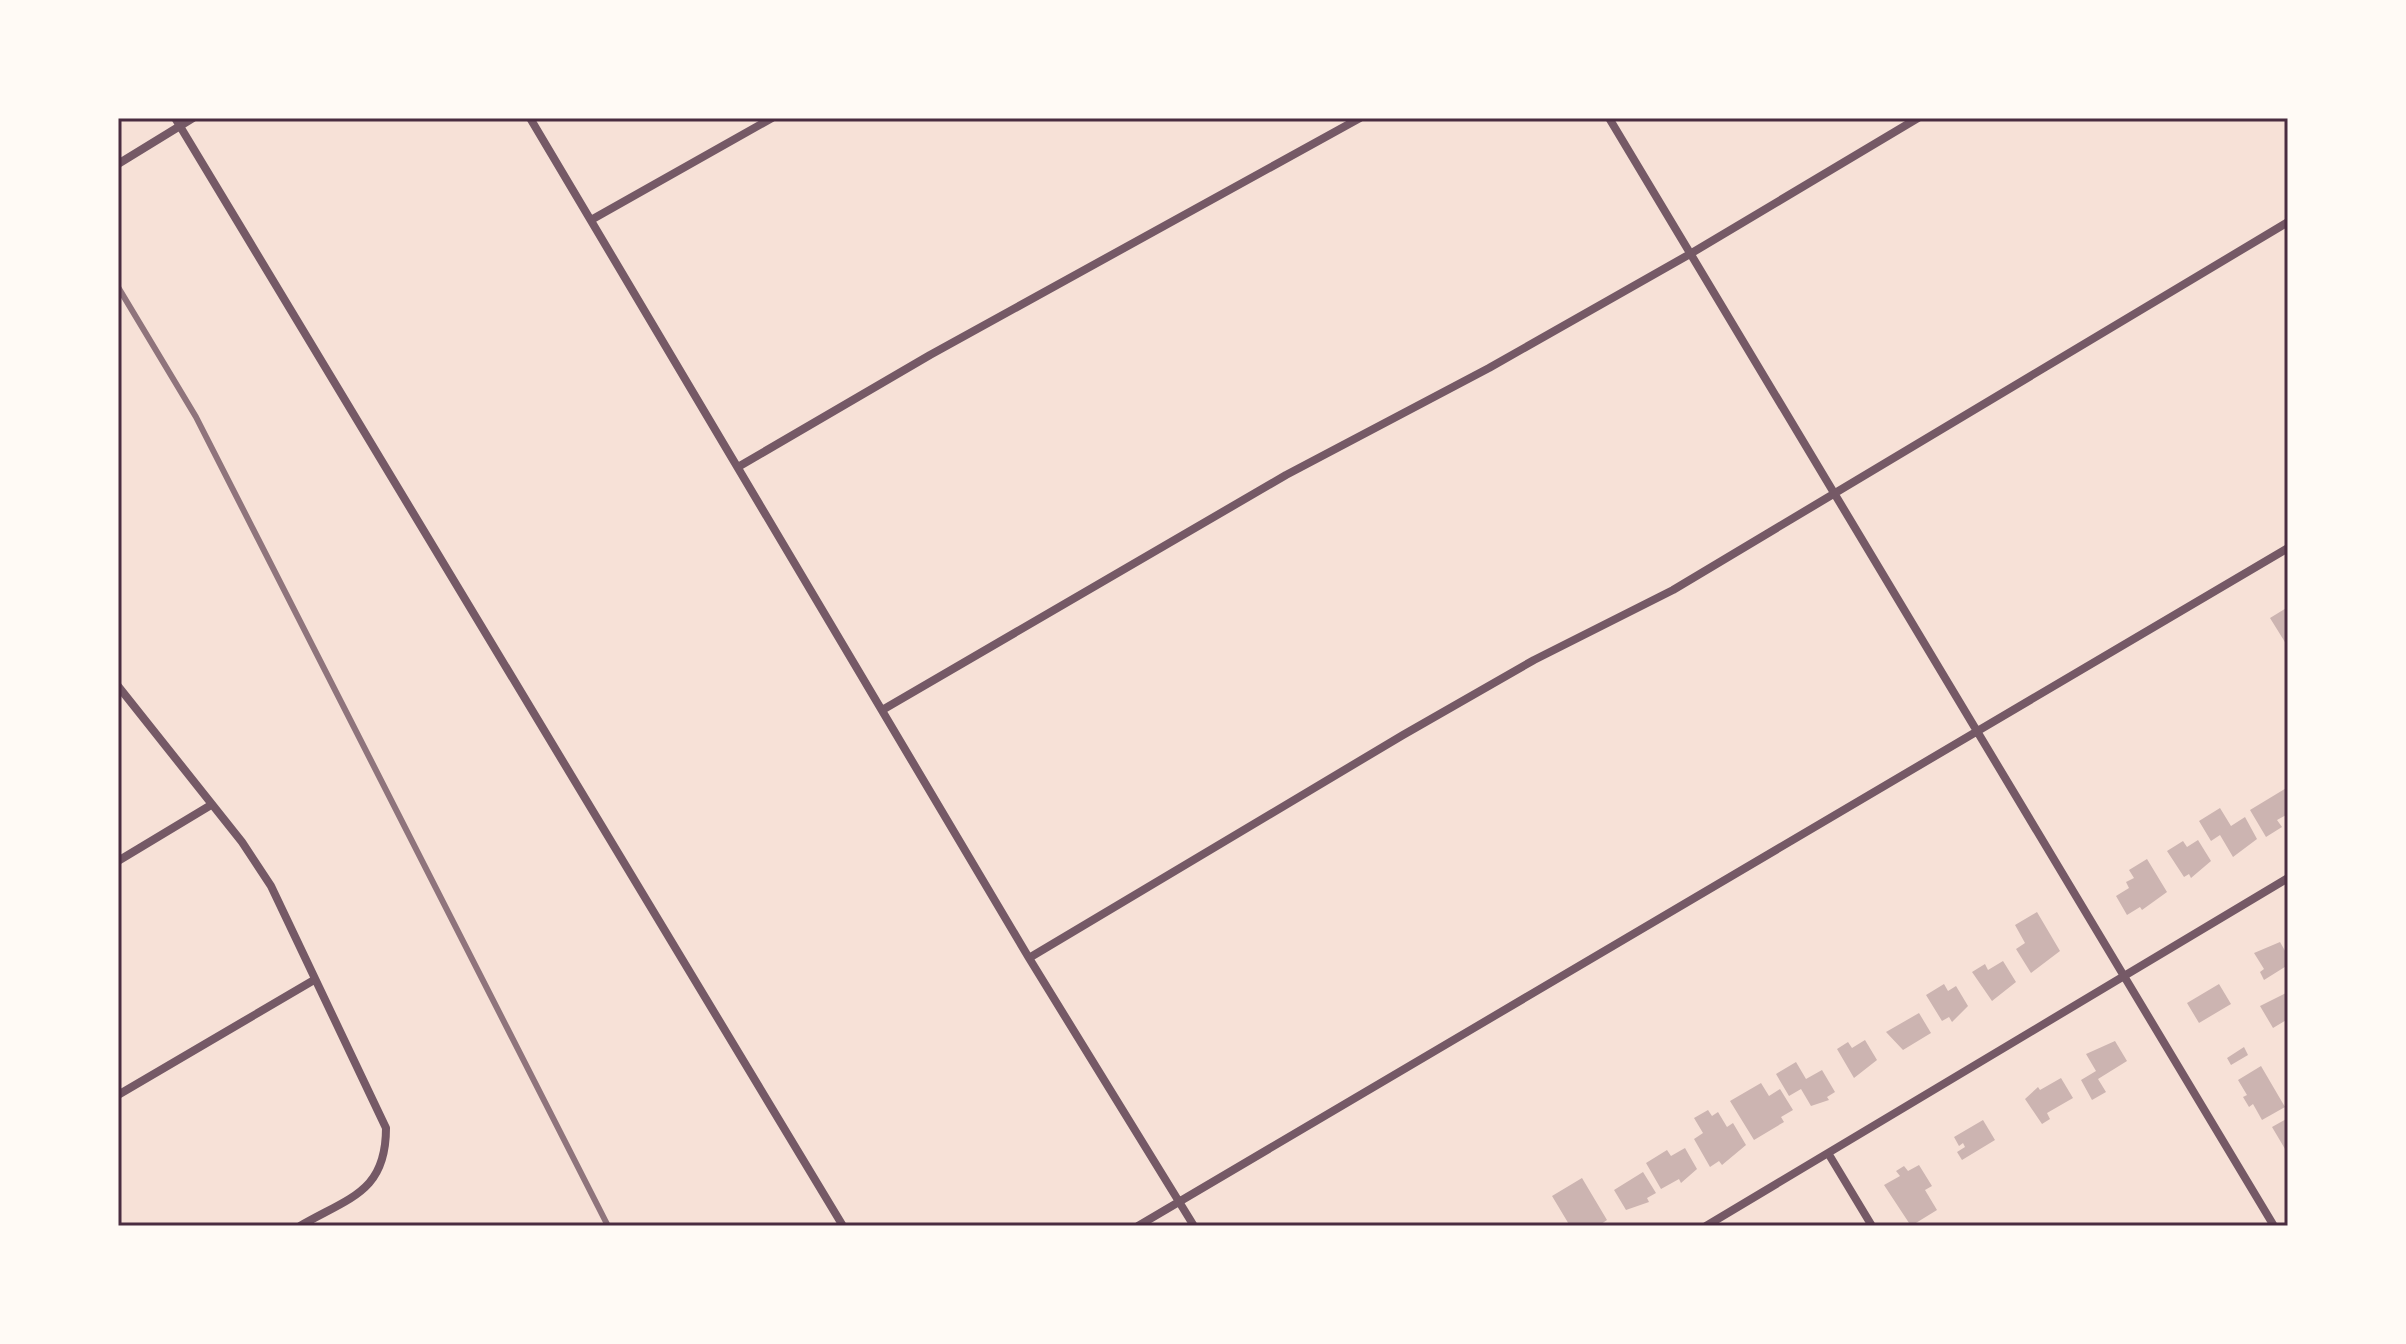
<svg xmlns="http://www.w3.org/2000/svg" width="2406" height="1344" viewBox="0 0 2406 1344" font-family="'Archivo Narrow',sans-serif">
<rect width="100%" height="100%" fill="#f7e1d7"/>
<path fill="#ccb4b1" d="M2288,607v40l-18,-29z
M2288,787v27l-11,6 5,7 -16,10 -16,-27z
M2220,808l11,18 14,-9 12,22 -24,18 -13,-22 -9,6 -12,-20z
M2198,840l13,21 -20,17 -2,-4 -5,3 -17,-26 16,-10 4,6z
M2147,859l20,33 -25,18 -2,-3 -13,8 -11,-19 13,-8 -3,-6 8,-4 -5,-8z
M2037,912l23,39 -29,22 -15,-24 9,-6 -10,-18z
M2280,942l8,14v9l-24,15 -4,-8 4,-3 -10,-16z
M2003,961l13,21 -24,19 -20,-29 13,-8 3,6z
M1944,984l4,7 8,-5 12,20 -16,16 -3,-5 -7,4 -16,-26z
M2219,984l12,20 -32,19 -12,-20z
M2288,992v27l-15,9 -13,-22z
M1919,1013l12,20 -28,17 -17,-18z
M1865,1040l12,20 -23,18 -17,-29 11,-7 4,6z
M2115,1041l12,20 -29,18 8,13 -14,8 -11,-20 15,-9 -10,-17z
M2244,1047l4,8 -17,10 -4,-7z
M1796,1062l10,17 16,-9 13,22 -8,5 2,3 -18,6 -10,-17 -12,7 -13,-22z
M2261,1066l24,41 -23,13 -9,-16 -4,3 -6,-10 4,-2 -9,-15z
M2061,1078l12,20 -26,15 3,6 -8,5 -17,-25 13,-12 2,3z
M1761,1083l8,13 11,-7 13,21 -12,7 3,5 -30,18 -24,-39z
M1708,1110l4,6 6,-4 9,15 6,-4 13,22 -24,20 -3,-4 -9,6 -16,-28 9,-6 -9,-15z
M2288,1118v36l-16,-27z
M1983,1120l12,20 -33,20 -5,-8 8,-5 -2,-4 -4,3 -5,-9z
M1685,1148l12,21 -16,14 -2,-4 -18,10 -15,-26 21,-13 4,6z
M1919,1165l13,21 -7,4 12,20 -26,16 -27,-41 16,-9 -4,-5 8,-5 4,5z
M1643,1172l13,21 -9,5 2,4 -23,8 -12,-20z
M1582,1178l25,42 -9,6h-28l-18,-30z"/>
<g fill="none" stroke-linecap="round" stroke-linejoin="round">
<path stroke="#755966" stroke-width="8" d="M175,118l668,1108
M530,118l499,840 165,268
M1609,118l665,1108
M118,164l75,-46
M591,220l181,-102
M738,467l192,-112 430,-237
M118,686l124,156 29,44 115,242c0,64 -36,69 -86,98
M884,709l402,-234 203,-107 201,-114 228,-136
M118,861l93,-56
M1029,958l374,-223 131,-75 139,-70 615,-368
M118,1095l196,-115
M1828,1153l44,73
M1138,1226l1150,-678
M1706,1226l582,-348"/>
<path stroke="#8f747c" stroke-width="6" d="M118,287l78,130 412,809"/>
</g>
<rect width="2406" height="1344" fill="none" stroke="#fffaf5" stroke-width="240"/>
<rect x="120" y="120" width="2166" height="1104" fill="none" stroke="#4a2c40" stroke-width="3"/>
</svg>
